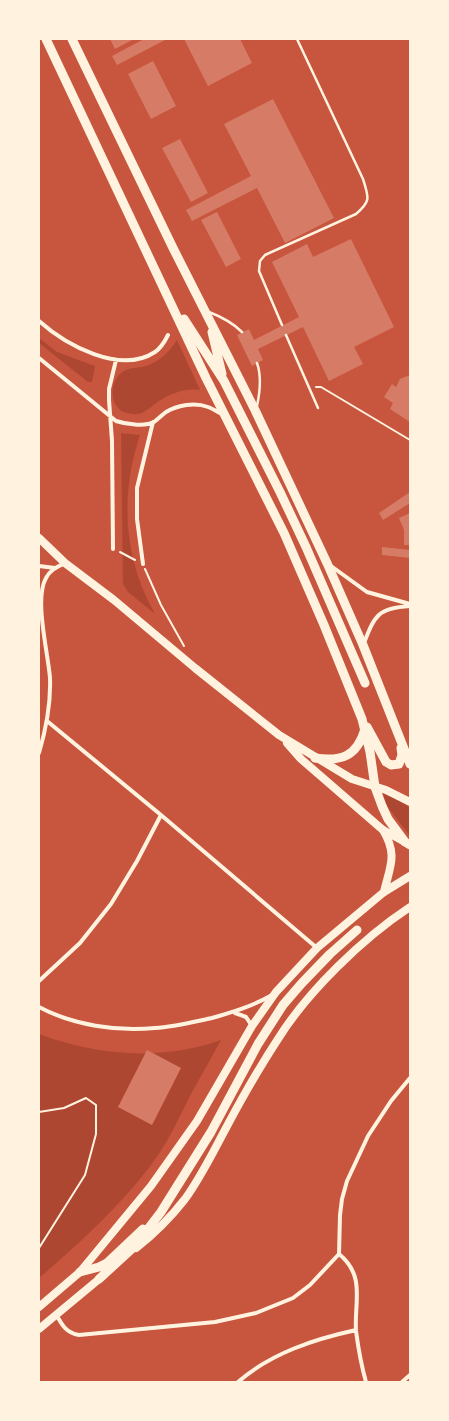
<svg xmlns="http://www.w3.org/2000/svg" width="449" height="1421" viewBox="0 0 449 1421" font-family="Jost,sans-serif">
<rect width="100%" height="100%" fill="#c8553d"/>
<path fill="#ae4732" d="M39,338l18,14 38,14 -3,16h-4l-49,-39z
M177,340l23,50c-15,-2 -28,3 -41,11 -11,7 -16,17 -32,12 -18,-4 -18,-30 -6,-40 6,-5 13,-5 21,-6 15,-3 27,-14 35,-27z
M121,433l19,2c-20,60 -17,123 15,179l-27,-22 -5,-8z
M383,794l15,5 12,9v28l-23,-30z
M39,1034c59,22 122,27 182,6 -10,19 -21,37 -31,56 -12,24 -23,48 -39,69 -33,43 -71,78 -112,113z"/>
<path fill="#d67c66" d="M110,39h24l-19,10z
M144,39h23l-50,26 -5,-9z
M184,39h56l12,24 -44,23z
M153,61l23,45 -25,13 -23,-45z
M273,99l61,119 -49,25 -28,-55 -65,33 -6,-11 65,-34 -27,-52z
M180,139l28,54 -17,9 -29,-54z
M217,212l24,47 -15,8 -25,-47z
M351,239l43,88 -40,20 9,17 -34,17 -26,-54 -45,22 5,11 -11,6 -15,-31 12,-6 5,11 45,-23 -27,-55 35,-18 6,13z
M410,375v47l-20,-13 3,-6 -9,-6 8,-13 4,3 4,-8z
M410,492v11l-27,17 -4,-7z
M410,513v32h-6v-15l-5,-12z
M382,547l28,3v8l-28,-3z
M147,1050l34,18 -29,57 -34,-18z"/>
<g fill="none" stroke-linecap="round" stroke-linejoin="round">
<path stroke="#fff3e0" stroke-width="2" d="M316,387h5l89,53
M120,552l15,8
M145,569l16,36 23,41
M39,1112l25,-4 22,-10 10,7v29l-11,41 -46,73"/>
<path stroke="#fff3e0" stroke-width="2.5" d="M209,312c13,5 23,10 33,20
M282,325l-23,-54 1,-10 5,-6 91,-41c15,-13 13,-16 7,-35l-66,-140
M286,335l32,73
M257,406c3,-14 5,-29 0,-43"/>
<path stroke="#fff3e0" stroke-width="4" d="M39,321c27,24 81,54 116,31 6,-4 10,-11 13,-17
M39,358l77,63c9,3 29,6 38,1 4,-3 8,-7 12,-10 12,-7 29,-10 42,-5 5,2 10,5 14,7
M113,549l-1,-108 -3,-41v-11l7,-29
M143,564l-6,-45v-31l16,-66
M39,566l16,2
M331,566l36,26 43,12
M364,643c11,-28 14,-35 46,-37
M47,721l114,94 156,133
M39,753c7,-24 12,-50 11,-75 -2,-26 -16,-79 -4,-100 4,-8 11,-11 19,-15
M39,981l41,-38 31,-39 26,-43 24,-46
M39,1007c34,18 78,25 116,21 19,-1 38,-6 57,-10 21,-6 41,-12 60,-23
M235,1013l11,4 6,9
M339,1254l1,-39 2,-16 5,-18 21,-45 23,-35 19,-23
M339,1254c27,22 15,48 17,77 2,15 6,37 10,51
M56,1314c6,11 10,19 23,21l136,-13 41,-9 37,-15 17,-13 29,-31
M238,1382c33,-29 77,-43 118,-52
M402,1382l8,-7"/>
<path stroke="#fff3e0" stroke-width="8" d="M39,538l26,25 49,37 81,68 84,67 73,44 34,11 24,12
M287,743l14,16 82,71 22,12"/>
<path stroke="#fff3e0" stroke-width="8" d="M383,830c15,25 7,36 1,62
M136,1248c18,-14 35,-31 49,-49 16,-22 28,-47 41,-71 16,-30 33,-60 52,-89 30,-48 85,-101 132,-132
M39,1307l41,-35 71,-86 46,-65 55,-95 24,-34 41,-44 67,-56 26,-16
M39,1329l65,-54"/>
<path stroke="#fff3e0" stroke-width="9" d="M46,39l160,339 78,155 40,92 38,94 8,33 5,35 7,19 6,13 17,23 5,3
M72,39l101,209 82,162 72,153 36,82 47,119
M184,319l40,62 56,111 26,55 59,136
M212,332l10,42
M367,727l19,35 5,3 8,-1 3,-9 -1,-7
M315,758c27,4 42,-2 50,-29
M80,1272l19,-5 8,-4 36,-34
M99,1279l36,-33 26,-34 50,-80 47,-88 25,-39 19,-22 28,-29 27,-24"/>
</g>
<rect width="449" height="1421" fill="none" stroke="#fff3e0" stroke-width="80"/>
</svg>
